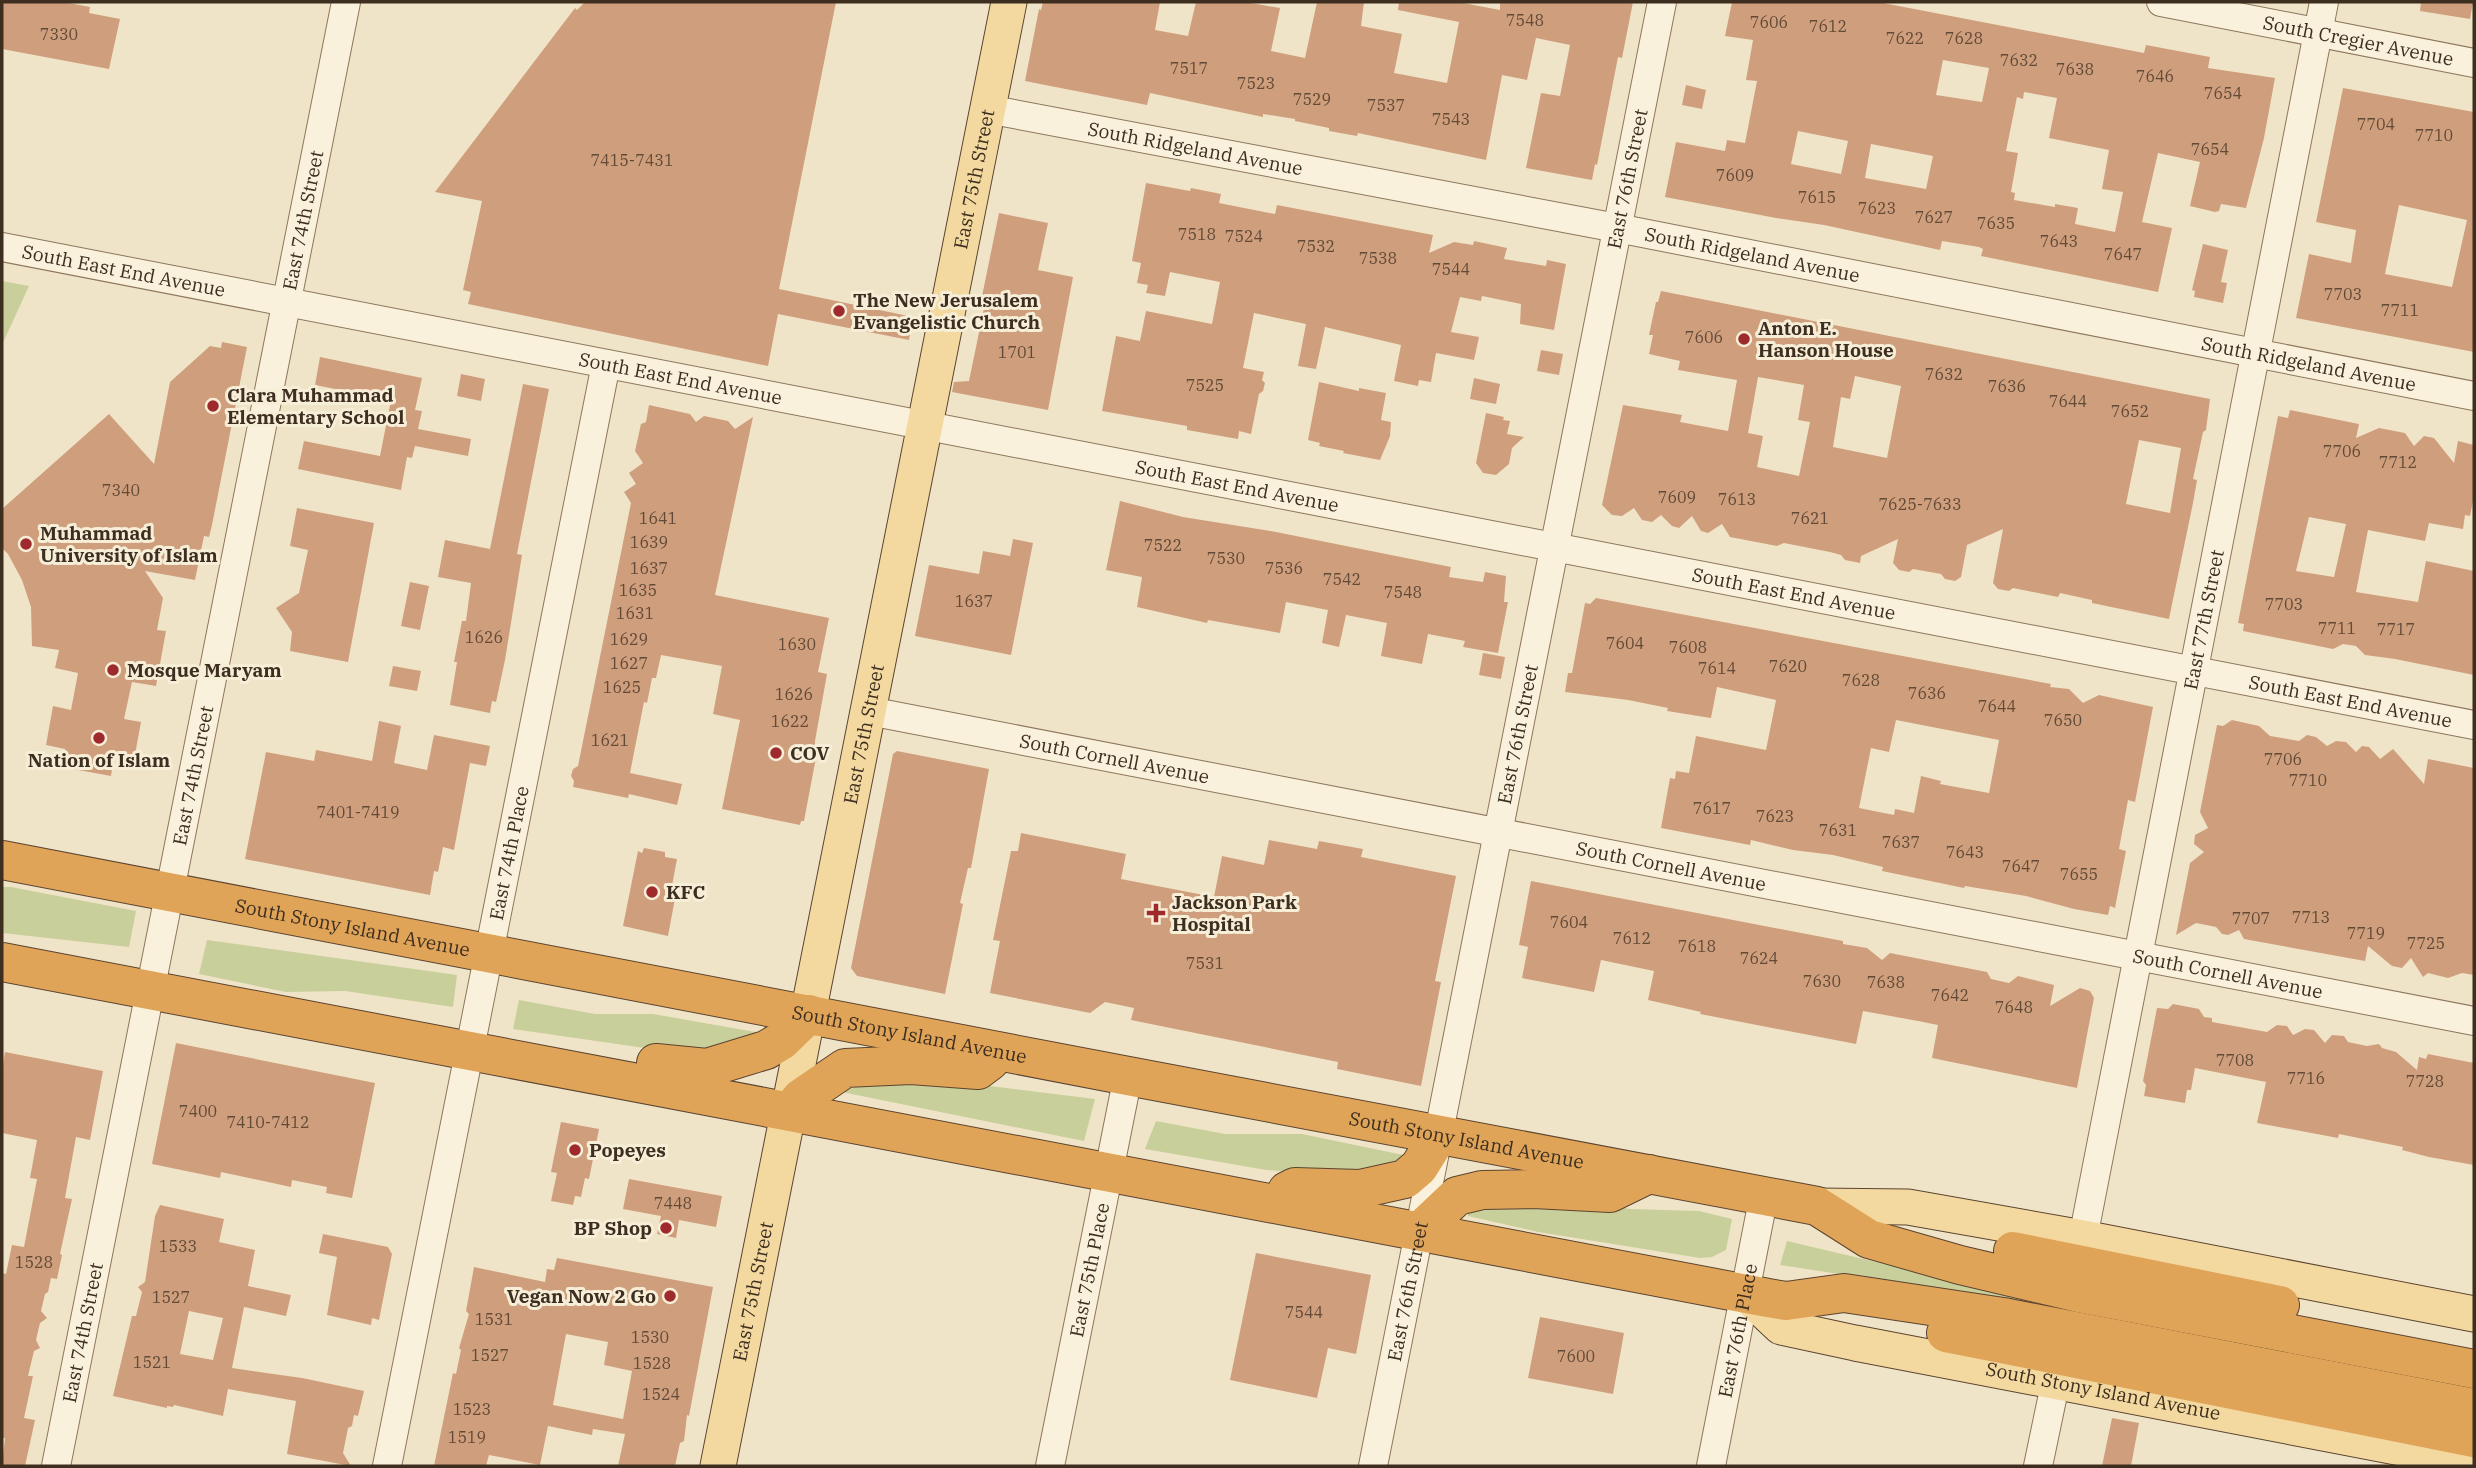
<svg xmlns="http://www.w3.org/2000/svg" width="2476" height="1468" viewBox="0 0 2476 1468" font-family="'IBM Plex Serif',serif">
<rect width="100%" height="100%" fill="#f0e4c8"/>
<path fill="#c9cf9b" d="M2,281l27,5 -27,59z
M2,887h9l125,24 -7,36 -127,-14z
M207,940l250,35 -4,32 -108,-16 -59,1 -87,-18z
M519,1000l76,14h58l114,20 -81,20 -173,-25z
M910,1076l185,23 -11,42 -247,-50z
M1156,1121l69,13h77l106,22 -9,22 -133,-8 -121,-21z
M1548,1195l82,14 69,2 33,8 -6,31 -14,7 -12,1 -162,-26 -70,-16v-14z
M1787,1241l195,46 492,95v11l-498,-98 -196,-30z"/>
<path fill="#cf9f7d" fill-rule="evenodd" d="M2,2h62l26,5 -1,6 31,6 -11,50 -107,-20z
M585,2h251l-57,287 134,28 -4,23 -131,-26 -10,52 -300,-62 3,-12 -8,-2 19,-89 -47,-9 140,-184 2,2z
M1043,2h117l-5,28 33,6 8,-34h49l35,6 -9,43 34,7 12,-56h47l-3,24 41,8 -8,39 53,10 12,-61 -61,-12 1,-8h59l42,8v-8h133l-11,56 -4,-1 -21,108 -2,-1 -3,16 -66,-12 15,-75 19,3 10,-51 -34,-7 -9,42 -25,-5 -16,85 -128,-27 -1,3 -28,-5v-3l-34,-7v-2l-32,-5v3l-113,-24 -3,12 -122,-24 14,-72 2,1z
M1732,2h146l266,51 2,-8 64,12 -2,11 67,10 -11,60 -18,70 -25,-4 -2,7 -4,1 -25,-6 10,-44 -42,-9 -16,69 30,6 -14,64 -177,-36 2,-7 -4,-2 -37,-6 -2,9 -116,-25 -48,-7 -111,-21 11,-55 49,9 2,-11 18,3 12,-62 -11,-1 7,-40 -28,-4zM1943,60l46,8 -7,34 -46,-7zM2024,92l33,6 -8,40 60,12 -7,39 21,3 -8,40 -40,-8 3,-16 -23,-4v3l-41,-7 1,-7 -4,-1 7,-39 -12,-2 11,-54 6,2zM1798,131l50,10 -7,33 -50,-10zM1871,144l62,12 -7,33 -61,-11z
M2421,2h52l-3,17 -50,-8z
M1686,85l20,5 -4,19 -20,-4z
M2343,88l131,24v240l-178,-34 13,-64 42,9 5,-33 -40,-8zM2399,205l68,15 -15,67 -67,-13z
M1146,183l44,8 1,-3 30,6 -2,9 56,11 2,-9 156,30 -4,18 25,-11 19,3 1,-4 33,7 -3,11 42,7 1,-6 19,4 -12,66 -34,-6 1,-20 -39,-8 -1,5 -21,-4 -9,35 28,5 -5,23 -38,-7 -5,29 -12,-2 -1,6 -24,-5 7,-36 -76,-18 -9,42 -18,-3 8,-42 -52,-11 -11,55 21,4 -2,8 3,3 -2,8 -4,3 -8,40 -12,-3 -1,8 -51,-9v-4l-85,-15 14,-75 24,5 6,-30 66,13 8,-42 -50,-10 -5,24 -19,-3 2,-8 -11,-2 4,-20 -9,-2z
M999,213l49,10 -10,47 35,7 -25,133 -96,-18 2,-10 15,-1 15,-73 -4,-2z
M2203,244l25,6 -7,32 6,1 -4,20 -29,-6 1,-6 -3,-1z
M1661,291l549,108 -4,31 -3,2 -10,47 4,1 -4,23 -24,116 -77,-16v-3l-32,-7 -2,4 -45,-9 -4,3 -11,-2 -5,-6 10,-54 -36,16 -6,32 -6,4 -10,-2 -4,-5 -28,-5 -4,3 -10,-2 -6,-7 5,-24 -37,17 -1,7 -15,-3 -4,-5 -11,-3 -46,-9 -7,3 -47,-9 -8,-13 -14,9 -7,-2 -9,-15 -13,12 -7,-2 -11,-11 -9,7 -10,-2 -8,-12 -12,8 -10,-1 -10,-10 21,-100 59,10 -2,7 48,9 9,-51 -59,-10 2,-9 -31,-7 4,-19h-4l7,-33h2zM1855,376l46,10 -14,72 -54,-11 8,-50 9,2zM1758,377l46,8 -6,35 12,2 -11,54 -42,-9 6,-31 -15,-3zM2139,440l42,8 -11,65 -44,-9z
M222,342l25,5 -35,178 -3,12 -5,-1 -9,44 -50,-9 18,27 -6,32 9,1 -10,55 -24,-4 -8,37 17,3 -7,38 -20,-4 -3,20 -49,-9 3,-18 -19,-4 7,-39 18,4 7,-37 -23,-5 4,-18 -27,-4 -1,-39 -9,-27 -14,-26 -6,-6v-39l107,-95 45,50 16,-82 40,-36 11,2z
M1541,350l22,4 -4,21 -22,-4z
M320,357l102,21 -7,32 7,1 -4,18 53,10 -3,17 -53,-10 -3,12 -5,-1 -6,33 -103,-21 6,-28 76,15 11,-56 -76,-15z
M461,374l24,5 -4,22 -24,-5z
M1474,378l26,6 -4,20 -26,-5z
M1319,382l40,9v-3l27,5 -5,27 10,2 -1,14 -10,24 -37,-7 1,-2 -25,-5 1,-3 -12,-3z
M523,384l26,5 -32,165 5,1 -17,105 -9,42 -4,-1 -2,12 -40,-8 7,-43h-3l8,-41h4l5,-38 -33,-6 7,-37 45,9z
M649,405l41,9 6,8 8,-6 24,5 7,8 18,-12 -38,178 114,23 -11,54 9,2 -12,67v5l3,1 -14,74h-3l-1,4 -78,-16 18,-89 -27,-6 9,-48 -61,-11 -5,23h-4l-5,25 -3,-1 -14,71 52,11 -5,21 -48,-11 -1,4 -55,-11 1,-6 -3,-5 2,-7 5,-3 53,-263 -7,-11 12,-8 -7,-11 14,-10 -8,-12 6,-27 5,-2z
M2290,410l69,14 -3,14 23,-10 26,5 9,13 10,-10 10,2 20,25 4,-22 16,4v51l-4,20 -5,-1 -2,14 -34,-6 -4,18 -57,-11 -12,62 62,10 8,-41 48,10v104l-79,-16 -30,-4 -9,-9 -13,-2 -10,5 -90,-18 1,-7 -6,-1 40,-207 10,2zM2309,517l37,7 -12,53 -38,-6z
M1486,413l18,4 -1,3 7,1 -3,13 17,3 -12,11 -3,16 -13,11 -13,-2 -7,-10z
M1120,501l63,16 93,15 175,35 -2,10 34,5 2,-10 21,4 -2,26h4l-10,51 -35,-6 2,-6 -37,-7 -6,30 -41,-8 6,-33 -41,-8 -7,32 -17,-4 6,-33 -37,-7 -5,-1 -6,31 -72,-13 -1,3 -70,-16 5,-30 -36,-7z
M297,508l77,15 -26,139 -58,-11 2,-19 -16,-24 23,-15 9,-43 -18,-4z
M1013,539l20,4 -22,112 -96,-19 14,-71 50,9 4,-23 27,5z
M410,582l19,4 -9,44 -19,-4z
M1596,598l455,86 -1,3 19,2 14,14 16,-8 54,12 -18,95 -7,-2 -9,49 7,2 -11,57 -5,-2 -2,9 -34,-6 -48,-13 -61,-10 -1,2 -82,-17 1,-4 -50,-12 -40,-5 -42,-10 -1,5 -89,-17 9,-50 5,1 1,-8 13,2 7,-37 70,14 10,-50 -59,-13 -6,31 -44,-7 1,-3 -40,-8 -63,-8 3,-19h4l13,-70 5,1zM1896,720l103,20 -10,53 -49,-9 1,-3 -20,-5 -7,37 -19,-4 -1,6 -35,-7 12,-60 18,4z
M1483,653l22,4 -4,22 -22,-4z
M393,666l28,5 -4,20 -28,-5z
M2232,720l27,6 11,10 29,5 8,-6 9,2 11,9 9,-5 10,1 10,10 6,-6 7,1 11,12 13,-10 31,35 4,-25 46,9v207l-12,-2 -14,5 -20,-5 -5,4 -12,-19 -9,10 -10,-2 -24,-20 -3,15 -121,-22 -5,-9 -11,5 -6,-1 -6,-7 -20,-4 -20,12 14,-72 14,-11 -10,-8 1,-9 13,-7 -8,-16 17,-87 6,1z
M379,721l22,5 -7,37 33,7 7,-35 56,11 -4,20 -16,-3 -16,87 -11,-3 -5,25 -4,-1 -4,24 -185,-36 21,-107 48,9 2,-11 56,11z
M897,751l92,18 -18,99h-3l-8,35 3,1 -18,90 -88,-18 -6,-8 42,-214z
M1021,833l105,21 -5,25 93,18 8,-41 42,9 5,-25 48,9 2,-8 44,8 -2,8 95,19 -21,105 6,1 -20,104 -84,-17 1,-7 -207,-42 3,-12 -29,-6 -15,11 -100,-20 10,-52 -7,-1 18,-89h7z
M644,848l21,4v5l12,2 -6,32 5,2 -8,43 -45,-10 15,-75 4,2z
M1531,881l312,60v3l24,4 15,12 8,-7 97,19 4,7 18,4 9,-7 36,9 -4,21 30,-18 10,3 4,7 -17,90 -145,-30 6,-33 -20,-4 -55,-10 -7,33 -156,-30 1,-2 -53,-12 6,-29 -53,-11 -7,32 -72,-14 6,-31 -9,-2z
M2173,1004l26,5 5,8 8,1v4l55,10 10,-7 10,1 6,9 12,-6 9,1 11,13 7,-8 12,1 4,6 19,4 12,-2 3,4 14,4 21,18 2,-13 7,2 2,-5 46,9v102l-45,-8 -27,-7 1,-3 -64,-13 -1,4 -81,-15 9,-41 -71,-14 -4,22h-4l-2,13 -41,-7 2,-11 -3,-4 14,-73 11,1z
M176,1043l199,40 -23,115 -26,-5 1,-6 -35,-7 -1,7 -70,-15 -1,6 -68,-14z
M5,1052l98,19 -13,69 -14,-3 -11,61 7,1 -12,55 2,1 -5,24 -6,-1 -3,14 -3,2 -4,17 6,7 -7,5 -4,17 4,8 -6,3 -6,25h5l-9,42 11,2 -10,46h-23l3,-28h-3v-165l4,1 6,-29 12,2 13,-68 -7,-1 7,-38 -35,-7v-62z
M561,1122l38,7 -10,50 -4,-1 -4,19 -6,-1 -2,9 -22,-4 6,-28 -6,-1z
M629,1179l93,17 -6,31 -37,-7 -3,18 -19,-4 4,-18 -38,-7z
M160,1205l64,14 -5,23 36,8 -7,36 43,9 -5,21 -42,-9 -12,61 70,10 62,13 -6,25 -4,-1 -2,11 -4,2 -5,25 8,13 -64,-12 9,-53 -68,-12 -5,27 -49,-11 -1,2 -6,-1v2l-54,-12 19,-80h4l6,-24 -4,-5 7,-5 10,-66zM189,1311l34,7 -10,42 -33,-6z
M323,1234l65,13 4,7 -13,66 -7,-2 -1,7 -44,-10 10,-58 -18,-4z
M1256,1253l115,22 -15,79 -28,-6 -11,50 -87,-18z
M557,1258l156,29 -24,129 -2,-1 -3,26 -4,2 -5,23h-57l7,-32 -32,-5 -1,6 -44,-9 -8,39 -51,-10 -3,11h-52l19,-93 3,1 5,-24 -2,-2 10,-34 -3,-3 8,-44 71,15 2,-13 7,1zM566,1334l42,8 -4,23 28,6 -9,48 -70,-14z
M1540,1317l84,16 -11,61 -85,-16z
M2112,1418l27,5 -8,43h-29z"/>
<g fill="none" stroke-linecap="round" stroke-linejoin="round">
<g stroke="#8d765c" stroke-width="30">
<g id="minor">
<path id="s1" d="M2161,2l313,61"/>
<path id="s2" d="M987,109l630,119 857,168"/>
<path id="s3" d="M2,247l2472,478"/>
<path id="s4" d="M869,711l1605,310"/>
<path id="s5" d="M2083,1238l241,-1236"/>
<path id="s6" d="M56,1466l290,-1464"/>
<path id="s7" d="M387,1466l219,-1102"/>
<path id="s8" d="M1050,1466l78,-390"/>
<path id="s9" d="M1373,1466l289,-1464"/>
<path id="s10" d="M1711,1466l53,-271"/>
<path d="M2038,1466l18,-86"/>
</g>
</g>
<g stroke="#5b4430" stroke-width="37">
<g id="major">
<path d="M1817,1206l91,1 175,31 391,76"/>
<path id="s11" d="M1745,1293l36,34 74,16 619,119"/>
<path id="s12" d="M718,1466l291,-1464"/>
</g>
</g>
<g stroke="#5b4430" stroke-width="40">
<g id="highway">
<path id="s13" d="M2,860l1126,216 689,130 52,33 91,26 119,28 395,76"/>
<path d="M2,962l1766,336 18,3 58,-8 159,24 471,91"/>
<path d="M656,1063l51,5 59,-18 15,-9 28,-27"/>
<path d="M790,1111l11,-13 44,-30 66,-3 67,5 12,-9"/>
<path d="M1287,1191l8,-4 65,2 45,-10 14,-12 20,-32"/>
<path d="M1420,1231l37,-35 25,-6 52,-1 76,4 39,-19"/>
<path d="M2013,1251l267,54"/>
<path d="M1946,1333l528,105"/>
</g>
</g>
<use href="#minor" stroke="#faf1dc" stroke-width="28"/>
<use href="#major" stroke="#f3d9a0" stroke-width="35"/>
<use href="#highway" stroke="#e0a458" stroke-width="38"/>
</g>
<g fill="#9e2a2b" stroke="#f7eed8" stroke-width="2.5">
<circle cx="839" cy="311" r="7"/>
<circle cx="1744" cy="339" r="7"/>
<circle cx="213" cy="406" r="7"/>
<circle cx="26" cy="544" r="7"/>
<circle cx="113" cy="670" r="7"/>
<circle cx="99" cy="738" r="7"/>
<circle cx="776" cy="753" r="7"/>
<circle cx="652" cy="892" r="7"/>
<path d="M1152.5 902.5h7v7h7v7h-7v7h-7v-7h-7v-7h7z"/>
<circle cx="575" cy="1150" r="7"/>
<circle cx="666" cy="1228" r="7"/>
<circle cx="670" cy="1296" r="7"/>
</g>
<g text-anchor="middle" stroke-width="6" stroke-linejoin="round" paint-order="stroke">
<g font-size="16" fill="#624a37">
<text x="1525" y="26">7548</text>
<text x="1769" y="28">7606</text>
<text x="1828" y="32">7612</text>
<text x="59" y="40">7330</text>
<text x="1905" y="44">7622</text>
<text x="1964" y="44">7628</text>
<text x="2019" y="66">7632</text>
<text x="1189" y="74">7517</text>
<text x="2075" y="75">7638</text>
<text x="2155" y="82">7646</text>
<text x="1256" y="89">7523</text>
<text x="2223" y="99">7654</text>
<text x="1312" y="105">7529</text>
<text x="1386" y="111">7537</text>
<text x="1451" y="125">7543</text>
<text x="2376" y="130">7704</text>
<text x="2434" y="141">7710</text>
<text x="2210" y="155">7654</text>
<text x="632" y="166">7415-7431</text>
<text x="1735" y="181">7609</text>
<text x="1817" y="203">7615</text>
<text x="1877" y="214">7623</text>
<text x="1934" y="223">7627</text>
<text x="1996" y="229">7635</text>
<text x="1197" y="240">7518</text>
<text x="1244" y="242">7524</text>
<text x="2059" y="247">7643</text>
<text x="1316" y="252">7532</text>
<text x="2123" y="260">7647</text>
<text x="1378" y="264">7538</text>
<text x="1451" y="275">7544</text>
<text x="2343" y="300">7703</text>
<text x="2400" y="316">7711</text>
<text x="1704" y="343">7606</text>
<text x="1017" y="358">1701</text>
<text x="1944" y="380">7632</text>
<text x="1205" y="391">7525</text>
<text x="2007" y="392">7636</text>
<text x="2068" y="407">7644</text>
<text x="2130" y="417">7652</text>
<text x="2342" y="457">7706</text>
<text x="2398" y="468">7712</text>
<text x="121" y="496">7340</text>
<text x="1677" y="503">7609</text>
<text x="1737" y="505">7613</text>
<text x="1920" y="510">7625-7633</text>
<text x="658" y="524">1641</text>
<text x="1810" y="524">7621</text>
<text x="649" y="548">1639</text>
<text x="1163" y="551">7522</text>
<text x="1226" y="564">7530</text>
<text x="649" y="574">1637</text>
<text x="1284" y="574">7536</text>
<text x="1342" y="585">7542</text>
<text x="638" y="596">1635</text>
<text x="1403" y="598">7548</text>
<text x="974" y="607">1637</text>
<text x="2284" y="610">7703</text>
<text x="635" y="619">1631</text>
<text x="2337" y="634">7711</text>
<text x="2396" y="635">7717</text>
<text x="484" y="643">1626</text>
<text x="629" y="645">1629</text>
<text x="1625" y="649">7604</text>
<text x="797" y="650">1630</text>
<text x="1688" y="653">7608</text>
<text x="629" y="669">1627</text>
<text x="1788" y="672">7620</text>
<text x="1717" y="674">7614</text>
<text x="1861" y="686">7628</text>
<text x="622" y="693">1625</text>
<text x="1927" y="699">7636</text>
<text x="794" y="700">1626</text>
<text x="1997" y="712">7644</text>
<text x="2063" y="726">7650</text>
<text x="790" y="727">1622</text>
<text x="610" y="746">1621</text>
<text x="2283" y="765">7706</text>
<text x="2308" y="786">7710</text>
<text x="1712" y="814">7617</text>
<text x="358" y="818">7401-7419</text>
<text x="1775" y="822">7623</text>
<text x="1838" y="836">7631</text>
<text x="1901" y="848">7637</text>
<text x="1965" y="858">7643</text>
<text x="2021" y="872">7647</text>
<text x="2079" y="880">7655</text>
<text x="2311" y="923">7713</text>
<text x="2251" y="924">7707</text>
<text x="1569" y="928">7604</text>
<text x="2366" y="939">7719</text>
<text x="1632" y="944">7612</text>
<text x="2426" y="949">7725</text>
<text x="1697" y="952">7618</text>
<text x="1759" y="964">7624</text>
<text x="1205" y="969">7531</text>
<text x="1822" y="987">7630</text>
<text x="1886" y="988">7638</text>
<text x="1950" y="1001">7642</text>
<text x="2014" y="1013">7648</text>
<text x="2235" y="1066">7708</text>
<text x="2306" y="1084">7716</text>
<text x="2425" y="1087">7728</text>
<text x="198" y="1117">7400</text>
<text x="268" y="1128">7410-7412</text>
<text x="673" y="1209">7448</text>
<text x="178" y="1252">1533</text>
<text x="34" y="1268">1528</text>
<text x="171" y="1303">1527</text>
<text x="1304" y="1318">7544</text>
<text x="494" y="1325">1531</text>
<text x="650" y="1343">1530</text>
<text x="490" y="1361">1527</text>
<text x="1576" y="1362">7600</text>
<text x="152" y="1368">1521</text>
<text x="652" y="1369">1528</text>
<text x="661" y="1400">1524</text>
<text x="472" y="1415">1523</text>
<text x="467" y="1443">1519</text>
</g>
<g font-size="19" fill="#3d2e20" stroke="#f7eed8">
<text dy="7" stroke="none"><textPath href="#s1" startOffset="201">South Cregier Avenue</textPath></text>
<text dy="7" stroke="none"><textPath href="#s2" startOffset="212">South Ridgeland Avenue</textPath></text>
<text dy="7" stroke="none"><textPath href="#s12" startOffset="1312">East 75th Street</textPath></text>
<text dy="7" stroke="none"><textPath href="#s9" startOffset="1312">East 76th Street</textPath></text>
<text dy="7" stroke="none"><textPath href="#s6" startOffset="1270">East 74th Street</textPath></text>
<text dy="7" stroke="none"><textPath href="#s2" startOffset="779">South Ridgeland Avenue</textPath></text>
<text dy="7" stroke="none"><textPath href="#s3" startOffset="124">South East End Avenue</textPath></text>
<text dy="7" stroke="none"><textPath href="#s2" startOffset="1346">South Ridgeland Avenue</textPath></text>
<text dy="7" stroke="none"><textPath href="#s3" startOffset="691">South East End Avenue</textPath></text>
<text dy="7" stroke="none"><textPath href="#s3" startOffset="1258">South East End Avenue</textPath></text>
<text dy="7" stroke="none"><textPath href="#s3" startOffset="1825">South East End Avenue</textPath></text>
<text dy="7" stroke="none"><textPath href="#s5" startOffset="630">East 77th Street</textPath></text>
<text dy="7" stroke="none"><textPath href="#s3" startOffset="2392">South East End Avenue</textPath></text>
<text dy="7" stroke="none"><textPath href="#s12" startOffset="746">East 75th Street</textPath></text>
<text dy="7" stroke="none"><textPath href="#s9" startOffset="746">East 76th Street</textPath></text>
<text dy="7" stroke="none"><textPath href="#s4" startOffset="250">South Cornell Avenue</textPath></text>
<text dy="7" stroke="none"><textPath href="#s6" startOffset="704">East 74th Street</textPath></text>
<text dy="7" stroke="none"><textPath href="#s7" startOffset="625">East 74th Place</textPath></text>
<text dy="7" stroke="none"><textPath href="#s4" startOffset="817">South Cornell Avenue</textPath></text>
<text dy="7" stroke="none"><textPath href="#s13" startOffset="357">South Stony Island Avenue</textPath></text>
<text dy="7" stroke="none"><textPath href="#s4" startOffset="1384">South Cornell Avenue</textPath></text>
<text dy="7" stroke="none"><textPath href="#s13" startOffset="924">South Stony Island Avenue</textPath></text>
<text dy="7" stroke="none"><textPath href="#s13" startOffset="1491">South Stony Island Avenue</textPath></text>
<text dy="7" stroke="none"><textPath href="#s8" startOffset="200">East 75th Place</textPath></text>
<text dy="7" stroke="none"><textPath href="#s12" startOffset="178">East 75th Street</textPath></text>
<text dy="7" stroke="none"><textPath href="#s9" startOffset="178">East 76th Street</textPath></text>
<text dy="7" stroke="none"><textPath href="#s6" startOffset="136">East 74th Street</textPath></text>
<text dy="7" stroke="none"><textPath href="#s10" startOffset="138">East 76th Place</textPath></text>
<text dy="7" stroke="none"><textPath href="#s11" startOffset="378">South Stony Island Avenue</textPath></text>
</g>
<g font-size="19" font-weight="bold" fill="#3d2e20" stroke="#f7eed8" text-anchor="start">
<text x="853" y="307">The New Jerusalem<tspan x="853" dy="22">Evangelistic Church</tspan></text>
<text x="1758" y="335">Anton E.<tspan x="1758" dy="22">Hanson House</tspan></text>
<text x="227" y="402">Clara Muhammad<tspan x="227" dy="22">Elementary School</tspan></text>
<text x="40" y="540">Muhammad<tspan x="40" dy="22">University of Islam</tspan></text>
<text x="127" y="677">Mosque Maryam</text>
<text x="790" y="760">COV</text>
<text x="99" y="767" text-anchor="middle">Nation of Islam</text>
<text x="666" y="899">KFC</text>
<text x="1172" y="909">Jackson Park<tspan x="1172" dy="22">Hospital</tspan></text>
<text x="589" y="1157">Popeyes</text>
<text x="652" y="1235" text-anchor="end">BP Shop</text>
<text x="656" y="1303" text-anchor="end">Vegan Now 2 Go</text>
</g>
</g>
<rect width="2476" height="1468" fill="none" stroke="#3d2e20" stroke-width="7"/>
</svg>
